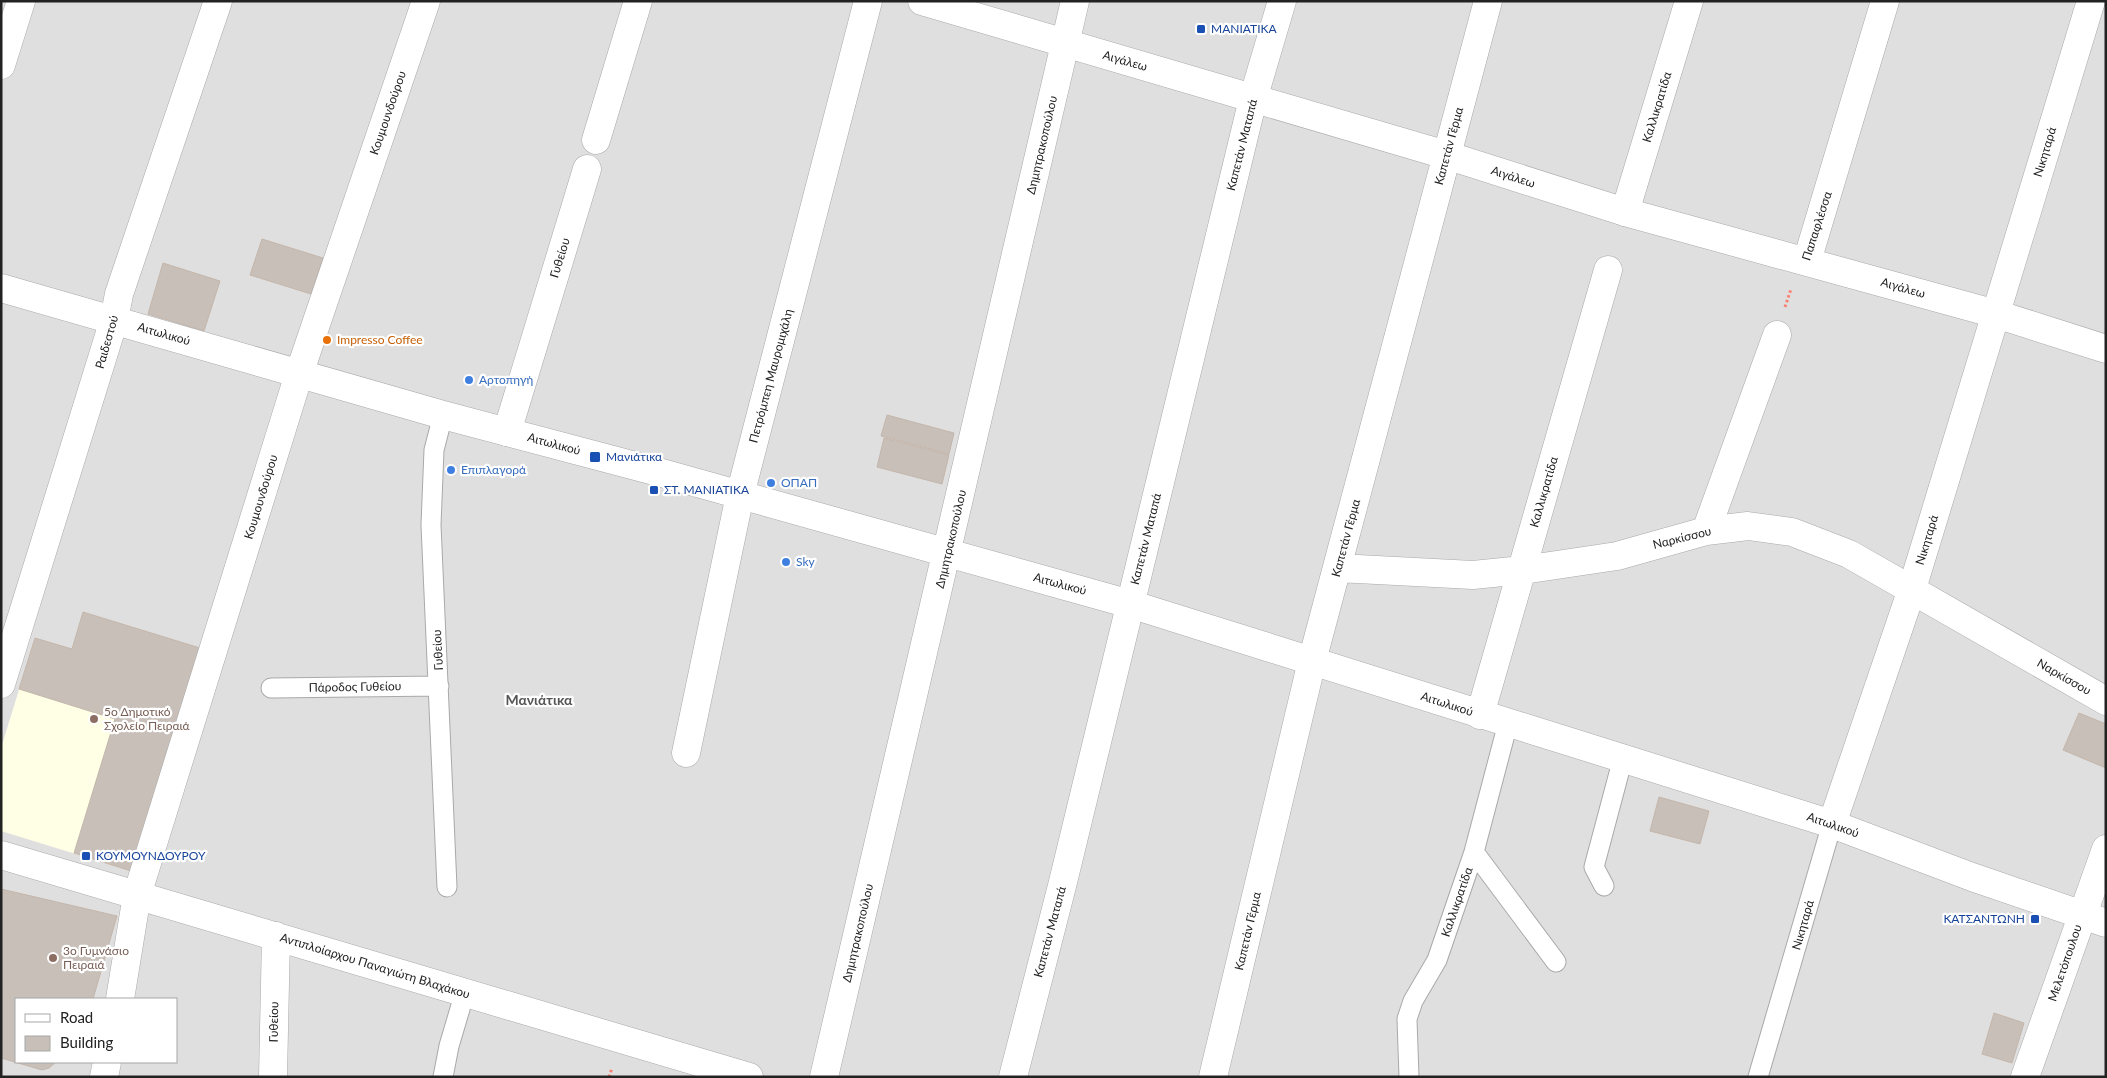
<svg xmlns="http://www.w3.org/2000/svg" width="2107" height="1078" viewBox="0 0 2107 1078" font-family="Lato,sans-serif">
<rect width="100%" height="100%" fill="#f2efe9"/>
<path fill="#e0dfdf" fill-rule="evenodd" d="M1,1h2105v1076h-2105zM16,999h160v63h-160z"/>
<path fill="#ffffe5" d="M83,612l117,36 -69,223 -130,-40v-83l34,-110 37,11z"/>
<path fill="#c7bfb8" stroke="#c4b6ab" d="M262,239l61,19 -12,36 -61,-19z
M163,263l57,18 -16,50 -56,-17z
M887,415l67,18 -5,21 -68,-18z
M884,438l65,17 -7,29 -65,-17z
M83,612l117,36 -69,223 -57,-18 41,-134 -96,-30 16,-51 37,11z
M2079,713l27,11v44l-43,-18z
M1659,797l50,14 -9,33 -50,-13z
M1,889l116,27 -24,83h-77v63h40l-7,6 -7,2 -41,-12z
M1994,1013l30,10 -12,40 -30,-9z"/>
<g fill="none" stroke-linecap="round" stroke-linejoin="round">
<g stroke="#a9a9a9" stroke-width="21">
<path id="service" d="M443,415l-9,35 -3,75 16,362
M271,688l168,-2
M1474,852l82,110
M1604,886l-10,-19 29,-109
M443,1077l6,-31 16,-54
M1409,1077l-2,-58 6,-18 24,-41 37,-108 34,-129
M1758,1077l74,-253"/>
</g>
<g stroke="#a9a9a9" stroke-width="29">
<path id="minor" d="M1,65l20,-64
M596,140l42,-139
M1625,212l64,-211
M1807,261l78,-260
M507,432l80,-263
M1706,531l71,-196
M1338,568l135,7 50,-5 94,-14 89,-25 42,-5 44,6 57,22 257,147
M1,684l113,-364 5,-26 99,-293
M1480,715l128,-445
M686,753l54,-258 128,-494
M1832,824l80,-235 179,-588
M1,855l748,222
M120,999l17,-104 162,-521 127,-373
M104,1077l3,-15
M273,1077l3,-141
M824,1077l251,-1076
M1013,1077l50,-195 190,-783 29,-98
M1213,1077l99,-416 176,-660
M2025,1077l81,-228"/>
</g>
<g stroke="#a9a9a9" stroke-width="29">
<path id="tertiary" d="M922,1l524,154 179,57 371,102 110,35
M1,288l442,127 219,58 468,131 702,220 140,53 134,46"/>
</g>
<path stroke="#fa8072" stroke-width="3" stroke-dasharray="2.5 2.5" stroke-linecap="butt" d="M1785,307l6,-18
M609,1077l3,-9"/>
<use href="#service" stroke="#fff" stroke-width="19"/>
<use href="#minor" stroke="#fff" stroke-width="28"/>
<use href="#tertiary" stroke="#fff" stroke-width="28"/>
</g>
<g fill="#1a4fb4" stroke="#fff" stroke-width="2">
<rect x="1196" y="24" width="10" height="10" rx="2.5"/>
<rect x="589" y="451" width="12" height="12" rx="2.5"/>
<rect x="649" y="485" width="10" height="10" rx="2.5"/>
<rect x="81" y="851" width="10" height="10" rx="2.5"/>
<rect x="2030" y="914" width="10" height="10" rx="2.5"/>
</g>
<circle fill="#e8710a" stroke="#fff" stroke-width="2" cx="327" cy="340" r="5"/>
<g fill="#3f7fe0" stroke="#fff" stroke-width="2">
<circle cx="469" cy="380" r="5"/>
<circle cx="451" cy="470" r="5"/>
<circle cx="771" cy="483" r="5"/>
<circle cx="786" cy="562" r="5"/>
</g>
<g fill="#8d6e63" stroke="#fff" stroke-width="2">
<circle cx="94" cy="719" r="5"/>
<circle cx="53" cy="958" r="5"/>
</g>
<g text-anchor="middle" stroke-width="4.5" stroke-linejoin="round" paint-order="stroke">
<g font-size="12" fill="#164399" stroke="#fff" text-anchor="start">
<text x="1211" y="33">ΜΑΝΙΑΤΙΚΑ</text>
<text x="606" y="461">Μανιάτικα</text>
<text x="664" y="494">ΣΤ. ΜΑΝΙΑΤΙΚΑ</text>
<text x="96" y="860">ΚΟΥΜΟΥΝΔΟΥΡΟΥ</text>
<text x="2025" y="923" text-anchor="end">ΚΑΤΣΑΝΤΩΝΗ</text>
</g>
<g font-size="12" fill="#222" stroke="#fff">
<text transform="translate(1125 61) rotate(16)" y="4">Αιγάλεω</text>
<text transform="translate(1657 107) rotate(-73)" y="4">Καλλικρατίδα</text>
<text transform="translate(388 113) rotate(-71)" y="4">Κουμουνδούρου</text>
<text transform="translate(1042 145) rotate(-77)" y="4">Δημητρακοπούλου</text>
<text transform="translate(1242 145) rotate(-76)" y="4">Καπετάν Ματαπά</text>
<text transform="translate(1449 146) rotate(-75)" y="4">Καπετάν Γέρμα</text>
<text transform="translate(2045 152) rotate(-73)" y="4">Νικηταρά</text>
<text transform="translate(1513 177) rotate(18)" y="4">Αιγάλεω</text>
<text transform="translate(1817 226) rotate(-72)" y="4">Παπαφλέσσα</text>
<text transform="translate(560 258) rotate(-73)" y="4">Γυθείου</text>
<text transform="translate(1903 288) rotate(16)" y="4">Αιγάλεω</text>
<text transform="translate(164 334) rotate(16)" y="4">Αιτωλικού</text>
<text transform="translate(107 342) rotate(-74)" y="4">Ραιδεστού</text>
<text transform="translate(771 376) rotate(-75)" y="4">Πετρόμπεη Μαυρομιχάλη</text>
<text transform="translate(554 444) rotate(15)" y="4">Αιτωλικού</text>
<text transform="translate(1544 492) rotate(-74)" y="4">Καλλικρατίδα</text>
<text transform="translate(261 497) rotate(-73)" y="4">Κουμουνδούρου</text>
<text transform="translate(1346 538) rotate(-75)" y="4">Καπετάν Γέρμα</text>
<text transform="translate(1682 538) rotate(-14)" y="4">Ναρκίσσου</text>
<text transform="translate(951 539) rotate(-77)" y="4">Δημητρακοπούλου</text>
<text transform="translate(1146 539) rotate(-76)" y="4">Καπετάν Ματαπά</text>
<text transform="translate(1927 540) rotate(-73)" y="4">Νικηταρά</text>
<text transform="translate(1060 584) rotate(15)" y="4">Αιτωλικού</text>
<text transform="translate(438 650) rotate(-93)" y="4">Γυθείου</text>
<text transform="translate(2064 677) rotate(30)" y="4">Ναρκίσσου</text>
<text transform="translate(355 687) rotate(-1)" y="4">Πάροδος Γυθείου</text>
<text transform="translate(1447 704) rotate(18)" y="4">Αιτωλικού</text>
<text transform="translate(1833 825) rotate(19)" y="4">Αιτωλικού</text>
<text transform="translate(1457 902) rotate(-71)" y="4">Καλλικρατίδα</text>
<text transform="translate(1803 925) rotate(-74)" y="4">Νικηταρά</text>
<text transform="translate(1248 931) rotate(-77)" y="4">Καπετάν Γέρμα</text>
<text transform="translate(1050 932) rotate(-75)" y="4">Καπετάν Ματαπά</text>
<text transform="translate(858 933) rotate(-77)" y="4">Δημητρακοπούλου</text>
<text transform="translate(2065 963) rotate(-71)" y="4">Μελετόπουλου</text>
<text transform="translate(375 966) rotate(17)" y="4">Αντιπλοίαρχου Παναγιώτη Βλαχάκου</text>
<text transform="translate(274 1022) rotate(-89)" y="4">Γυθείου</text>
</g>
<g font-size="12" fill="#c56008" stroke="#fff" text-anchor="start">
<text x="337" y="344">Impresso Coffee</text>
</g>
<g font-size="12" fill="#366cbe" stroke="#fff" text-anchor="start">
<text x="479" y="384">Αρτοπηγή</text>
<text x="461" y="474">Επιπλαγορά</text>
<text x="781" y="487">ΟΠΑΠ</text>
<text x="796" y="566">Sky</text>
</g>
<g font-size="12" fill="#785e54" stroke="#fff" text-anchor="start">
<text x="104" y="716">5ο Δημοτικό<tspan x="104" dy="14">Σχολείο Πειραιά</tspan></text>
<text x="63" y="955">3ο Γυμνάσιο<tspan x="63" dy="14">Πειραιά</tspan></text>
</g>
<g font-size="14" font-weight="bold" fill="#555" stroke="#fff">
<text x="539" y="705">Μανιάτικα</text>
</g>
</g>
<rect width="2107" height="1078" fill="none" stroke="#222222" stroke-width="5"/>
<rect x="15" y="998" width="162" height="65" fill="#ffffff" stroke="#a7a7a7"/>
<rect x="25" y="1014" width="25" height="8" fill="#ffffff" stroke="#a7a7a7"/>
<text x="60" y="1023" font-size="15" fill="#222222">Road</text>
<rect x="25" y="1036" width="25" height="15" fill="#c7bfb8" stroke="#a7a7a7"/>
<text x="60" y="1048" font-size="15" fill="#222222">Building</text>
</svg>
